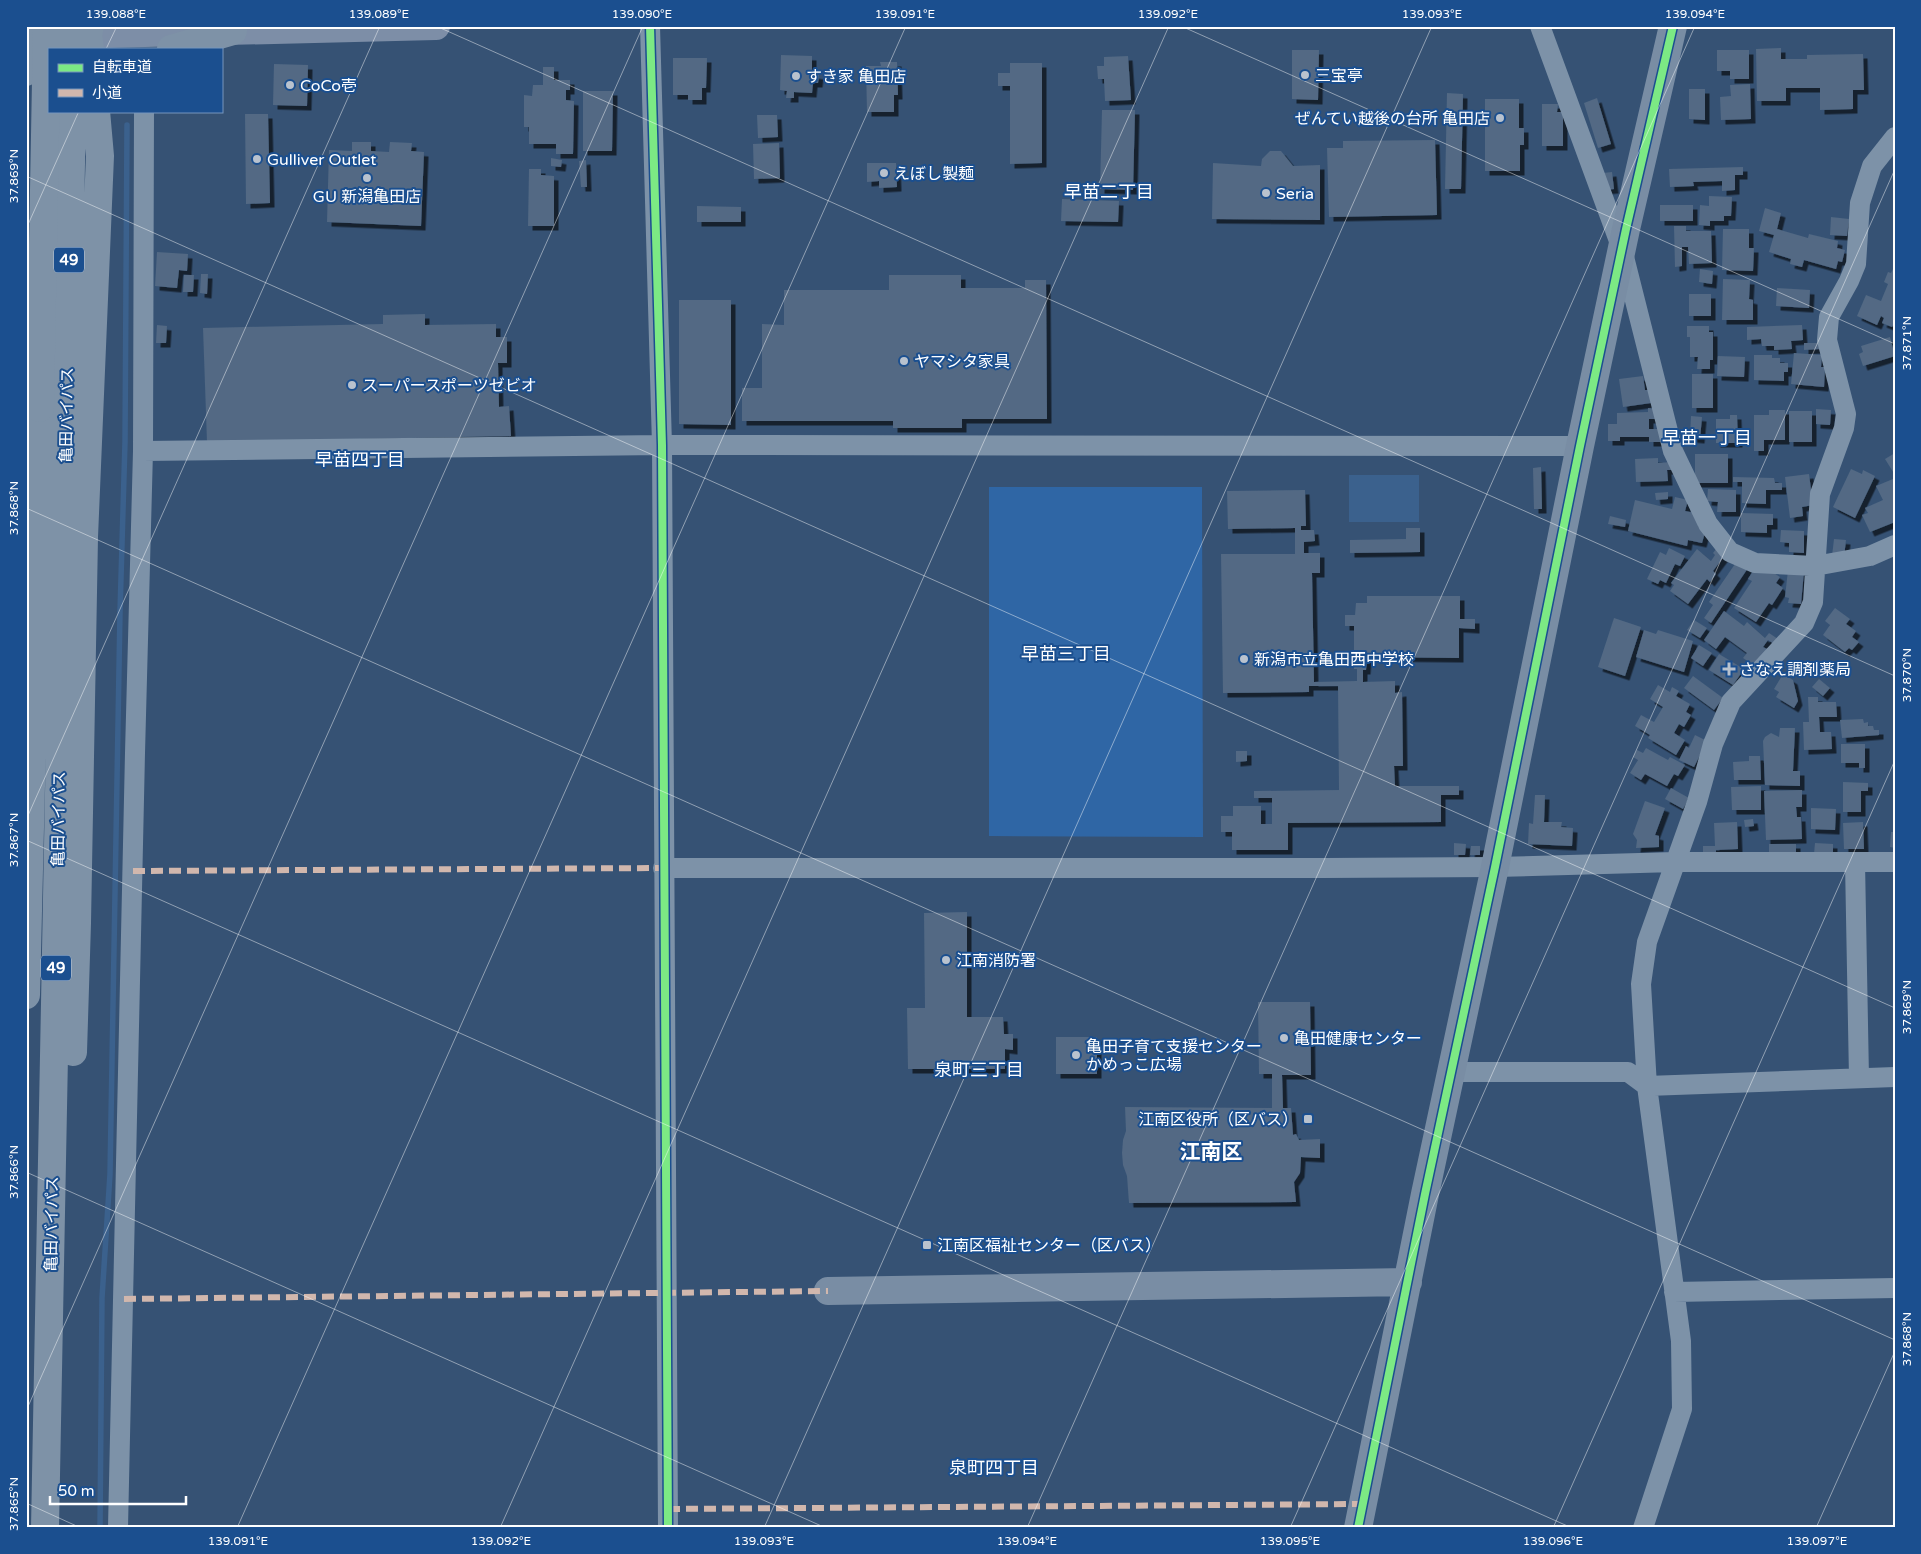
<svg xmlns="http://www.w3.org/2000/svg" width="1921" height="1554" viewBox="0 0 1921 1554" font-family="'Varela Round','Noto Sans JP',sans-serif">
<defs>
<filter id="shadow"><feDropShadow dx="4.5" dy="4.5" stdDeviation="0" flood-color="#0009"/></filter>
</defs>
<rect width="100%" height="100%" fill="#365274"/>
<path fill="#2f66a5" d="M989,487h213l1,350 -214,-1z"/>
<path fill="#3b618d" d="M1349,475h70v47h-70z"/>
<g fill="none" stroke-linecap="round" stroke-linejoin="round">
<path stroke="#3b618d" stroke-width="5.5" d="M100,1528l2,-230 8,-124 10,-562 5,-170 2,-317"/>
</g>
<path fill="#526984" filter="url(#shadow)" d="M1781,48v11h26v-4l56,-1 1,36h-11v19l-33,1v-22h-34v13h-29l-1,-52z
M1292,50h27l-1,50 -26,-1z
M1717,50h32v29h-19v-8h-13z
M781,55l31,1v18l7,1 -1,8h-5l-1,10 -18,-1v6h-8l1,-7 -7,-1z
M1128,56l3,44 -26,1 -1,-22h-6l-1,-13h7v-9z
M673,58h34l-1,30h-4v12h-14v-5h-15z
M880,62h17l1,33h-4v17h-27l-1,-46h15z
M1010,63h32v100l-32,1v-78h-12v-13h12z
M274,64l34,1 -1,41 -34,-1z
M543,67h11v13h16v10h-4v10l8,1 -1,53h-17v-10h-27v-17h-5v-32l8,1 1,-11h10z
M1750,84l1,35 -30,1 -1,-23 11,-1 -1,-11z
M1689,89h16v31l-16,-1z
M583,91h30l-1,60h-29z
M1447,93l16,1 -2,95h-16z
M1597,98l14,46 -13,4 -14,-45z
M1485,99h34v29h5v17h-4v26h-35z
M1542,104h16l-1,8h6v34h-21z
M1102,110h33l-2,80 -33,-1z
M245,114h23l2,89 -24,1z
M757,115h20l1,22 -20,1z
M1435,140l2,75 -108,2 -2,-69h16v-7z
M352,142h19v9l18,1 1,-10 22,1 -1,8 13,1 -3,74 -94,-4 2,-72 23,1z
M779,143l1,35 -26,1 -1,-35z
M1270,151h11l12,15 27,-1v55l-108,-1 1,-56 48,3 1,-7z
M551,158l11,2 -1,7 -10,-1z
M586,160l1,27h-6l-2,-26z
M867,163h29l1,24 -18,1v-7l-12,1z
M1743,167v8h-8v15l-13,1v-10l-29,1 1,4 -24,1 -1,-18z
M529,169h12v6l13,1v50h-26z
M1612,172l2,17 -10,1 -1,-17z
M1709,196l23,1 -1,19h-7v5h-14v5l-11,-1 1,-20 9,1z
M1062,199l57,2 -1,21 -57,-1z
M1660,205h33v16h-33z
M697,206l44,1v15h-44z
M1765,208l16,5 -4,16 31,9 1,-4 29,7 -1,7 8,2 -3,12 -4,-1 -2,8 -32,-9 -2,7 -12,-3 1,-5 -22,-7 5,-17 -15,-4z
M1831,217l18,2 -2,17 -17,-1z
M1674,226h12v5h25l1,32 -23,1 -1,-17h-6v19l-7,1z
M1723,229h26v19h5l-1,23 -31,-1z
M157,252l31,2 -1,17 -8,-1 -2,18 -22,-2z
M1895,265v58l-3,4 -10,-4 2,-5 -3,-2 -4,9 -20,-9 9,-21 15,6 7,-17 -4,-2 4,-10 3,1z
M1700,269l13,2 -1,13 -13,-2z
M201,274h7l-1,20 -7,-1z
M184,275h10l-1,17h-10z
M889,275h72v13h64v-8h21l1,139h-85v9h-69v-7h-151v-33h20v-64l22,1v-35h105z
M1723,279l27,1 -1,19 4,1v20h-31z
M1777,288l33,2 -1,18 -33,-2z
M1689,294h22v22h-22z
M679,300h52v125l-52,-1z
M425,314v11l71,-1v13h11v26h-9l1,44 10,-1 2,30 -304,6 -4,-114 180,-4v-9z
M157,325l10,1 -1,17h-10z
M1802,325l1,15 -12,1 1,8 -18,1v-4h-12l-1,-7 -14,1v-13z
M1687,326h22v6h4v28h-3v9h-13l1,-12h-8v-20h-3z
M1890,337l5,19 -32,10 -4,-12 4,-2 -2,-6z
M1804,343h16v6l-16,1z
M1794,353l28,2 -1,12h4l-1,20 -33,-3z
M1754,355h18v3h8v5h8v9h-4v9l-30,-1z
M1718,356l27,1 -1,20 -27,-1z
M1692,374h21v34h-21z
M1643,376l2,14h5l1,13 -28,4 -4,-28z
M1648,408l8,1v10h-7v10h14v13h-14v-5h-29v4h-12v-17h9v-11l31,-1z
M1816,409l15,1 -1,15 -14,-1z
M1769,410h16v30h-21v11h-10v-36h15z
M1789,411h23v31h-23z
M1730,415h7l1,28h-22v-24h14z
M1691,416l11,1 -2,22 -10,-1z
M1895,453v22l-10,-16z
M1695,454h33v29h-33z
M1658,458v5l13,-1 1,8h-5l1,11 -32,1 -1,-23z
M1541,467l1,42h-8l-1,-41z
M1851,469l11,5 1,-4 12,6 -20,42 -22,-11z
M1809,474l4,31 -11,2 1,9 -13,2 -5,-41z
M1733,477l41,1 1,5h7v7h-16v14l-24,-1v-21h-9z
M1893,479l2,5v38l-25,10 -8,-17 6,-2 -3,-5 18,-8 -7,-14z
M1708,489l28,1v22h-19l1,-10 -11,-1z
M1305,490l1,36h-5v4h13l1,11 -11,1v11h16v20h-8l2,109 43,-1v-12h-3v-43h-9v-11h10l1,-12h11v-7h93v23h15v10l-16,-1v30l-92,-1 -1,13h-3v12l32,-1v12l7,-1 1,74h-9l1,20h64v9h-18v27l-153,1v27h-56v-18h-11v-16h12v-10h28v18h11v-26h-18v-7l85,-1 -1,-104h-29v6l-86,1 -2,-139h74v-26l-67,1 -1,-38z
M1668,492v7l-12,1 -1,-7z
M1675,497l13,3 -3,11 10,2 -1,5 6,1 -2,8 8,2 -4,14 -14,-3 -1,6 -59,-15 7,-31 37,9z
M1741,513l32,1v11h-6v8l-26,-1z
M1610,516l16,4 -1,7 -17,-3z
M1406,528h14v24l-70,1v-13l56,-1z
M1781,530l23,1v22l-15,-1v-9l-9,-1z
M1834,539l12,1 -2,17 -12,-1z
M1669,548l16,8 -5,10 -5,-2 -9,19 -6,-3 -2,4 -11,-5 13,-27 6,3z
M1717,548l8,7 -12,16 3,3 -6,8 -3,-3 -19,25 -18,-13 4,-6 -3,-2 26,-34 14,12 4,-6 -2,-2z
M1737,561l11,7 -37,55 -7,-5 9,-13 -4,-3z
M1755,568h11l14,9 -4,6 7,5 -11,17 -3,-2 -13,19 -22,-14 18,-27 -4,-2z
M1788,570l16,1 -3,33 -13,-1 1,-5 -4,-1z
M1835,608l15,11 -4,5 10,7 -4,6 7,5 -7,8 -3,-2 -4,4 -22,-17 7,-10 -5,-4z
M1724,611l20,15 3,-4 18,16 4,-5 9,6 -4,5 -6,-4 -5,7 4,2 -12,17 -12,-8 4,-5 -22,-16 -9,12 -12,-9z
M1614,618l27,9 -16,49 -27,-9z
M1694,620l13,8 -7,10 -13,-8z
M1644,630l12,4 2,-4 35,11 -9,31 -48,-15z
M1699,645l13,8 -9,13 -12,-8z
M1719,654l25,15 -11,16 -24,-15z
M1783,674l10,6 5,21 -4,7 -18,-11 3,-5 -5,-3z
M1693,676l30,22 -9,12 -30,-22z
M1819,679l11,9 -7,8 -11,-9z
M1658,685l12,7 2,-5 7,4 -3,5 14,8 -4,8 5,3 -7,12 -5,-3 -5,9 11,7 -9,15 -28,-17 2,-3 -15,-9 6,-11 13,7 9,-15 -13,-8z
M1808,697h10v5h18l1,15h-18l1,15h11l1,17 -28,1 -1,-28h6z
M1863,719l1,4 4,-1v4h5l1,4h5v5l-37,3 -2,-18z
M1780,728h15l-2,43h7v15l-35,-1 -2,-44 2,-4 6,-4 8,4z
M1695,735l12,6 -13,26 -15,-7 7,-14 3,2z
M1841,744h24v24h-6v-5h-18z
M1646,748l22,12 2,-3 15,8 -7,11 -4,-2 -7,12 -22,-12 -4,6 -11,-7 8,-13 -5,-3 4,-7 6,3z
M1236,751h11v10l-11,1z
M1749,756h11l1,24h-27l-1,-18 16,-1z
M1843,782l25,1v8h-7v21h-18z
M1761,786v24h-29l-1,-23z
M1671,788l18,10 -6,11 -18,-10z
M1802,790v17h-6l1,10h4l1,22 -36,1 -2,-49z
M1535,795h10l-1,27h18l-1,5 12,1 -1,18 -44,-2 1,-21 4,1z
M1645,801l20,7 -10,27 4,1v11l-23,1 1,-8 -4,-6z
M1811,808l25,1 -1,21 -24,-1z
M1753,819l1,7 -9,1 -1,-7z
M1737,822l1,27 -22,1v7l-13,1v-12h12l-1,-23z
M1863,822l1,27h-20l-1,-26z
M1891,832h4v16l-5,-1z
M1454,843l12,1 -1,11h-11z
M1815,843l18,1v11l-19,-1z
M1769,844h27v11l-27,1z
M1471,846h9v9h-10z
M967,912v105h36l1,17h9v16l-8,-1v20h-97l-1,-61h18l-1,-95z
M1258,1002h52l1,73h-29l1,33h8l2,27 3,-1 3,6 21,-1v19l-19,-1 -1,16 -6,9 2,20 -167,1 -2,-27 -4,-11 -1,-12 1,-13 3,-9 -1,-24 147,1v-34h-13z
M1056,1037h41v37h-41z"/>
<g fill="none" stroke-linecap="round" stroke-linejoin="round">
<path stroke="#7d92a8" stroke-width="20" d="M650,26l12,419 6,1083
M1540,26l82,223 51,202 35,73 22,28 25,11 60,3 55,-10 25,-11
M143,451l519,-6 918,1
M1855,862l4,216
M663,868h662l170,-1 180,-5h220
M1451,1072h177l19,14 248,-9
M1674,1292l221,-4
M118,1528l17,-775 8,-302 1,-340
M1643,1528l39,-119 -1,-68 -34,-255 -6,-102 6,-42 50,-140 16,-58 18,-42 73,-79 9,-21 7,-108 24,-66 2,-14 -19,-74 2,-23 20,-36 7,-17 4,-61 12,-37 23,-29"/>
<path stroke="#798da4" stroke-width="28" d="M828,1291l580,-9
M1358,1528l67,-334 70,-327 85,-421 46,-217 47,-203"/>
<path stroke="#7d8ea7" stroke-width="28" d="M65,35l371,-9"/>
<path stroke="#7e92a7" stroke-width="28" d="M90,49l-2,-14 2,-9
M171,49l62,-18
M26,72l10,-38 -2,-8
M26,995l14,-587
M73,1052l4,-129 7,-386 16,-381 -4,-45
M45,1528l27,-1417"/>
<path stroke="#7e92a7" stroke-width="28" d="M74,49v-23
M40,408l7,-382"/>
<path stroke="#d1b7ad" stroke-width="6" stroke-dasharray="12 6" stroke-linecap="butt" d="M133,871l530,-3
M124,1299l704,-8
M668,1509l695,-5"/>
<g stroke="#1b4f8f" stroke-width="11">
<path id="cycleway" d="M650,26l12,419 6,1083
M1358,1528l67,-334 70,-327 85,-421 46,-217 47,-203"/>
</g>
<use href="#cycleway" stroke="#7ce984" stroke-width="8"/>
</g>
<path fill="none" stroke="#fff" stroke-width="1" stroke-opacity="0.45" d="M436,26l1459,650M1181,26l714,318M106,49l11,-23M26,176l1869,832M26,229l53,-118M26,508l1869,832M26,820l354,-794M26,840l1546,688M26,1172l800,356M26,1411l617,-1385M26,1503l55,25M237,1528l669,-1502M500,1528l669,-1502M764,1528l668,-1502M1027,1528l668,-1502M1290,1528l605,-1359M1553,1528l342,-768M1816,1528l79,-177"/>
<g fill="#b9c2ce" stroke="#1b4f8f" stroke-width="2">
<circle cx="1305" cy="75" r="5"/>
<circle cx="796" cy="76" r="5"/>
<circle cx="290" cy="85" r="5"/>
<circle cx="1500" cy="118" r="5"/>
<circle cx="257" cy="159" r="5"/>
<circle cx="884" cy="173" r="5"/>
<circle cx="367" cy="178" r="5"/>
<circle cx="1266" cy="193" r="5"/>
<circle cx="904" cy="361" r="5"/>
<circle cx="352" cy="385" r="5"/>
<circle cx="1244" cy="659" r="5"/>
<path d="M1726.5 661.5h5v5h5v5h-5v5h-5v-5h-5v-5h5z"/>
<circle cx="946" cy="960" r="5"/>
<circle cx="1284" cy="1038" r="5"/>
<circle cx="1076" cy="1055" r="5"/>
<rect x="1303" y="1114" width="10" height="10" rx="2.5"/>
<rect x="922" y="1240" width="10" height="10" rx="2.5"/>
</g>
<g text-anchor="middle" stroke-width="4" stroke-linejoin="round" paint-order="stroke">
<g fill="#1b4f8f" stroke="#bbcadd" stroke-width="1">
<rect x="54" y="247.5" width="30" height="25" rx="4"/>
<rect x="41" y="955.5" width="30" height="25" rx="4"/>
</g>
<g font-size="15" font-weight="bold" fill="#fff">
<text x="69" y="265">49</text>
<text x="56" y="973">49</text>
</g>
<g font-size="16" fill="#fff" stroke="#1b4f8f" text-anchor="start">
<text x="1315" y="81">三宝亭</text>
<text x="806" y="82">すき家 亀田店</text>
<text x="300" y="91">CoCo壱</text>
<text x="1490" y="124" text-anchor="end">ぜんてい越後の台所 亀田店</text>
<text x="267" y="165">Gulliver Outlet</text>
<text x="894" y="179">えぼし製麺</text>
<text x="1276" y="199">Seria</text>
<text x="367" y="202" text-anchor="middle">GU 新潟亀田店</text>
<text x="914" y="367">ヤマシタ家具</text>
<text x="362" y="391">スーパースポーツゼビオ</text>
<text x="1254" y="665">新潟市立亀田西中学校</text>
<text x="1739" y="675">さなえ調剤薬局</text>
<text x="956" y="966">江南消防署</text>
<text x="1294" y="1044">亀田健康センター</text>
<text x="1086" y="1052">亀田子育て支援センター<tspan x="1086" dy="18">かめっこ広場</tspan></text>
<text x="1298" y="1125" text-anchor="end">江南区役所（区バス）</text>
<text x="937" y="1251">江南区福祉センター（区バス）</text>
</g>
<g font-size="16" fill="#fff" stroke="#1b4f8f">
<text transform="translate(66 415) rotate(-89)" y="6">亀田バイパス</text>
<text transform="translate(58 819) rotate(-89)" y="6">亀田バイパス</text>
<text transform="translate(51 1224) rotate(-89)" y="6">亀田バイパス</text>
</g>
<g font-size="18" fill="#fff" stroke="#1b4f8f">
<text x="1109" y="198">早苗二丁目</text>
<text x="1707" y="444">早苗一丁目</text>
<text x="360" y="466">早苗四丁目</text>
<text x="1066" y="660">早苗三丁目</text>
<text x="979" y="1076">泉町三丁目</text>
<text x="994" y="1474">泉町四丁目</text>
</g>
<g font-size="21" font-weight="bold" fill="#fff" stroke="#1b4f8f">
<text x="1211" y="1159">江南区</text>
</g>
</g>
<rect width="1921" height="1554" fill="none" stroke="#1b4f8f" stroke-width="55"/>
<rect x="48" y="48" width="175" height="65" fill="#1b4f8f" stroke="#7695bc"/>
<rect x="58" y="64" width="25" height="8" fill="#7ce984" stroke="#7695bc"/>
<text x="92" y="72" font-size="15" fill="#ffffff">自転車道</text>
<rect x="58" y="89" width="25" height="8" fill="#d1b7ad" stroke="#7695bc"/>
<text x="92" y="98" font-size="15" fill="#ffffff">小道</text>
<path d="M50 1496v8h136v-8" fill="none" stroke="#ffffff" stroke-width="2.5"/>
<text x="58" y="1496" font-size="15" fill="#ffffff" stroke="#1b4f8f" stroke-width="4" paint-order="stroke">50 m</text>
<rect x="28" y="28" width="1866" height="1498" fill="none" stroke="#fff" stroke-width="2"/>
<g font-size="12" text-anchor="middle" fill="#fff">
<text x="116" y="18">139.088°E</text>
<text x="379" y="18">139.089°E</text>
<text x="642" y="18">139.090°E</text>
<text x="905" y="18">139.091°E</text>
<text x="1168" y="18">139.092°E</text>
<text x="1432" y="18">139.093°E</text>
<text x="1695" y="18">139.094°E</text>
<text transform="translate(14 176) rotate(-90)" y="4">37.869°N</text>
<text transform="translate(1907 343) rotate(-90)" y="4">37.871°N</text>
<text transform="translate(14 508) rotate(-90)" y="4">37.868°N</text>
<text transform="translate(1907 675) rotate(-90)" y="4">37.870°N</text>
<text transform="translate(14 840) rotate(-90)" y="4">37.867°N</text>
<text transform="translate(1907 1007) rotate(-90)" y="4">37.869°N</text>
<text transform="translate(14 1172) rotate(-90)" y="4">37.866°N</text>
<text transform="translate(1907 1339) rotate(-90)" y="4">37.868°N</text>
<text transform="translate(14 1504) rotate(-90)" y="4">37.865°N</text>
<text x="238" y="1545">139.091°E</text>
<text x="501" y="1545">139.092°E</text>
<text x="764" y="1545">139.093°E</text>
<text x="1027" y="1545">139.094°E</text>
<text x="1290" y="1545">139.095°E</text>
<text x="1553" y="1545">139.096°E</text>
<text x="1817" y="1545">139.097°E</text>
</g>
</svg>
